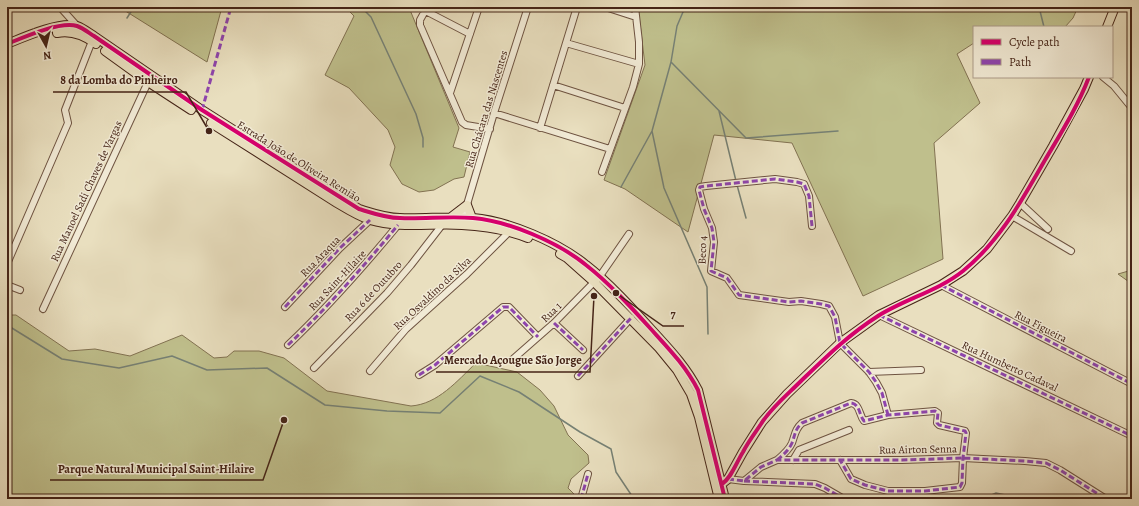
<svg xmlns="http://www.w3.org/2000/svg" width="1139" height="506" viewBox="0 0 1139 506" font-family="Alegreya,serif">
<rect width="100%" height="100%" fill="#e9dfbf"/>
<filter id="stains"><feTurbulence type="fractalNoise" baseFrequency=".005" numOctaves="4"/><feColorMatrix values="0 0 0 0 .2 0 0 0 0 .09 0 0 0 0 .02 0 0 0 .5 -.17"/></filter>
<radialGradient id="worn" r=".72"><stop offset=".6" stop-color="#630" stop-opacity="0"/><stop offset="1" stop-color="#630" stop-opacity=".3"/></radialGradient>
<path fill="#bfbf8c" stroke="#827252" d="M119,7h103l-15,55z
M345,7h59l6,3 49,118 -6,19 17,5 -6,25 -10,2 -20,11 -15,2 -17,-8 -12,-19 5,-18 -7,-17 -39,-42 -24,-13 29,-59z
M638,7h440l-5,11 -8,9h-91v16l-17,11 23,49 -46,40 9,116 -80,37 -71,-153 -78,-8 -26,97 -63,-43 -21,-9 41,-115z
M1132,270v14l-14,-10z
M7,314l2,1h7l53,36 26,-2 35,7 52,-21 32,23 13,-1 7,-6h25l25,7 43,33 84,15c27,-2 46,-25 65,-43l41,9 23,18 14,16 14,29 20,20 1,8 -18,16 -3,9 9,9v2h-570z"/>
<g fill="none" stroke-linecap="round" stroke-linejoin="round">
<path stroke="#768074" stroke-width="1.5" d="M361,7l10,10 45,97 7,24v9
M1039,7l5,20
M127,18l7,-11
M671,62l75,76 92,-7
M719,111l17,70
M652,131l12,57 43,99 1,47
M737,185l9,33
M621,187l31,-56 19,-69 6,-36 6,-14v-5
M7,325l55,34 57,9 53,-12 35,14 60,-2 58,37 62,6 53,2 40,-37 39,16 61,40 31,17 5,23 18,27
M983,499l13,-6 27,6"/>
<g stroke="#6e5341" stroke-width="8">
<path id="minor" d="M60,7l18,20
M418,7l52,27
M605,7l31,10
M425,11l-5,9v5l42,97 4,3 24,4
M566,43l73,21
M1103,77l11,9 18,22
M553,85l72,23
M450,93l29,-86
M494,113l116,36
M540,128l37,-121
M602,172l31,-85 6,-23v-22l-4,-35
M1020,203l28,26
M1012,216l59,35
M463,218l31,-105 34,-106
M812,226l-3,-30 -5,-12 -7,-2 -22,-3 -69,7 -6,1 -1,3 5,19 8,19 2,14 -3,29 16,7 12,17 50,7 12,-1 20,3 8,2 6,11 5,26 29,29 7,10 6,11 6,22
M7,264l61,-141 -3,-13 27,-69
M7,285l13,5
M941,285l191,99
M285,307l55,-59 30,-28
M43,309l105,-227
M879,315l253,121
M554,323l29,27
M288,345c39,-37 76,-79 110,-120
M513,359l41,-36 46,-47 29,-42
M314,368l73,-75 24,-28 31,-40
M370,371l36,-42 61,-55 42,-42
M869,372l52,-2
M419,375l16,-10 68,-58h6l29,30
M578,376l53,-58
M777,460c6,-5 12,-10 15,-17 3,-8 3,-14 10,-20l49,-20c9,1 8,12 13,18l24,-6 47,-4 3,2 -1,10 2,2 26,6 1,2 -3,25 -1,25 -2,4 -35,4h-37l-23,-6 -14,-6 -11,-19
M793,460l6,-10 50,-20
M728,479l16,2 17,-14 16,-7h125l61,-2 62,3 21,2 14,7 46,29
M744,481l71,3 10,4 19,11
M581,499l7,-25"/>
</g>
<g stroke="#452417" stroke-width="10">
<path id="major" d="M1107,27l8,-20
M57,33c15,-3 27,2 39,11
M7,44c17,-7 53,-23 70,-18 6,2 12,7 17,10l108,74 157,99c13,4 27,9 41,9 24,1 49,-2 73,0 35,3 85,24 113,47 23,18 44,41 64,63 19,21 35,37 48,62l27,109
M105,51l43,31 43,28
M211,123l126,80c10,6 21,13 33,17 30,9 61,3 92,5 22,1 46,5 66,13
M450,218l17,-13 5,13
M560,254l7,4 27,24 65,66 18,22 14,24 8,23 20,82
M719,486l9,-7 15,-27 19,-30 25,-28 53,-51 39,-28 62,-30 22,-14 24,-22 25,-33 8,-13 33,-57 31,-57 5,-12"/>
</g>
<use href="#minor" stroke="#f1ead5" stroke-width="6"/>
<use href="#major" stroke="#e9dfbf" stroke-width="8"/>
<path stroke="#8e44ad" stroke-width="3" stroke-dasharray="6 3" stroke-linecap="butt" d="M202,110l29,-103
M812,226l-3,-30 -5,-12 -7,-2 -22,-3 -69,7 -6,1 -1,3 5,19 8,19 2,14 -3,29 16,7 12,17 50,7 12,-1 20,3 8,2 6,11 5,26 29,29 7,10 6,11 6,22
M941,285l191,99
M285,307l55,-59 30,-28
M879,315l253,121
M554,323l29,27
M288,345c39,-37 76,-79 110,-120
M419,375l16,-10 68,-58h6l29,30
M578,376l53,-58
M777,460c6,-5 12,-10 15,-17 3,-8 3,-14 10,-20l49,-20c9,1 8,12 13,18l24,-6 47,-4 3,2 -1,10 2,2 26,6 1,2 -3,25 -1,25 -2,4 -35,4h-37l-23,-6 -14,-6 -11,-19
M728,479l16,2 17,-14 16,-7h125l61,-2 62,3 21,2 14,7 46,29
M744,481l71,3 10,4 19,11
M581,499l7,-25"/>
<g stroke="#f1ead5" stroke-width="6">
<path id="cycleway" d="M7,44c17,-7 53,-23 70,-18 6,2 12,7 17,10l108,74 157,99c13,4 27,9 41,9 24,1 49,-2 73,0 35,3 85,24 113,47 23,18 44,41 64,63 19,21 35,37 48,62l27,109
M722,484c10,-7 14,-21 21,-32 5,-10 12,-19 18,-28 10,-16 26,-29 39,-42 25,-24 48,-47 78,-66 27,-17 60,-25 85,-45 37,-30 59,-71 82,-111 16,-27 33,-54 44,-83"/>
</g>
<use href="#cycleway" stroke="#d6006c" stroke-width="4"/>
</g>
<g text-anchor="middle" stroke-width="3" stroke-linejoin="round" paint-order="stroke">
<g font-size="11" fill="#452417" stroke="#f1ead5">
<text transform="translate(486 109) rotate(-73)" y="4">Rua Chácara das Nascentes</text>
<text transform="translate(299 161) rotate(32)" y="4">Estrada João de Oliveira Remião</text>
<text transform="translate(86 191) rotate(-65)" y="4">Rua Manoel Sadi Chaves de Vargas</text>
<text transform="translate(702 250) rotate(-88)" y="4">Beco 4</text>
<text transform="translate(320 256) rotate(-46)" y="4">Rua Araqua</text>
<text transform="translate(337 280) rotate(-47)" y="4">Rua Saint-Hilaire</text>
<text transform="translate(373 291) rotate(-47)" y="4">Rua 6 de Outubro</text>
<text transform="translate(432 293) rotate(-43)" y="4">Rua Osvaldino da Silva</text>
<text transform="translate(551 312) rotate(-44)" y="4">Rua 1</text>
<text transform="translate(1041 326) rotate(27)" y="4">Rua Figueira</text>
<text transform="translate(1010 366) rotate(25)" y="4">Rua Humberto Cadaval</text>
<text transform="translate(918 449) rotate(-1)" y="4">Rua Airton Senna</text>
</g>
</g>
<path fill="none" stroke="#452417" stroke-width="1.5" d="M209 131L186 92H53M616 293L663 326H684M594 296L590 372H436M284 420L263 480H50"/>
<g fill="#452417" stroke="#f1ead5" stroke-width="1.5">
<circle cx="209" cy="131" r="4"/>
<circle cx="616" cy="293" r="4"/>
<circle cx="594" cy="296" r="4"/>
<circle cx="284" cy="420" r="4"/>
</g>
<g font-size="12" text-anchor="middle" font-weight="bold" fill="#452417" stroke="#f1ead5" stroke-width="3" stroke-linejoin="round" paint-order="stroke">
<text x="119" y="84">8 da Lomba do Pinheiro</text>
<text x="673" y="318">7</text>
<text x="513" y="364">Mercado Açougue São Jorge</text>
<text x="156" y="473">Parque Natural Municipal Saint-Hilaire</text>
</g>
<rect width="1139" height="506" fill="none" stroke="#e9dfbf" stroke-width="24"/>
<rect x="8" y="8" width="1123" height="490" fill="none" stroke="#452417" stroke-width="2"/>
<rect x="12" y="12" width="1115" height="482" fill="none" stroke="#452417"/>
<rect x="973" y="26" width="140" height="52" fill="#f1ead5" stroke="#ac9b89"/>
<rect x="981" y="39" width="20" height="6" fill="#d6006c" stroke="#ac9b89"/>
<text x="1009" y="46" font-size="12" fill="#452417">Cycle path</text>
<rect x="981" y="59" width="20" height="6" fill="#8e44ad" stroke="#ac9b89"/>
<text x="1009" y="66" font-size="12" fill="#452417">Path</text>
<g transform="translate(46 46) rotate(172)" stroke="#f1ead5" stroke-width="3" paint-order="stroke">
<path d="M0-3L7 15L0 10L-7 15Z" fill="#452417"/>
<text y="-6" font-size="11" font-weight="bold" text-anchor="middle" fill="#452417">N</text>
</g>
<rect width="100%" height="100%" filter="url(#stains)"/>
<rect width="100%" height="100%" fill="url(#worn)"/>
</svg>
